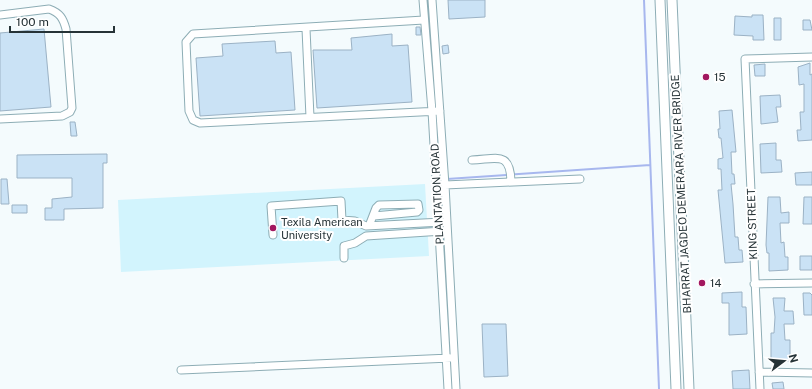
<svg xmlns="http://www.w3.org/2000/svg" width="812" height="389" viewBox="0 0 812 389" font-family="'Public Sans',sans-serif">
<rect width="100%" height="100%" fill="#f4fbfd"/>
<path fill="#d2f4fd" d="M425,184l4,72 -308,16 -3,-72z"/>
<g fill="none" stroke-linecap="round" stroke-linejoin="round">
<path stroke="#a7b7ee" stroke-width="2" d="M644,0l15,389
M447,179l203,-14"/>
</g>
<path fill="#cae2f5" stroke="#9bb2c5" d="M448,0h37v17l-36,2z
M752,15h11l1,25h-11v-4l-19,-1 1,-19 17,1z
M774,18h7v22h-7z
M803,20h7l2,10h-9z
M416,27h4l1,8h-5z
M44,29l7,78 -51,4v-78z
M392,34v12l16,-1 4,57 -95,6 -4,-58h39l-1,-12z
M275,41l1,12 15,-1 4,58 -95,6 -4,-58 27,-2 -1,-12z
M448,45l1,8 -6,1 -1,-8z
M810,63v12l2,-1v66l-14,1 -1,-11h4l-1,-18h4v-28l-5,1 -1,-18z
M765,64v12h-10l-1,-11z
M780,95l1,12h-5l2,15 -17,2 -1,-28z
M732,110l4,42h-5l1,22h2l1,10h-4l2,20 2,33h3l1,13h3l1,12 -18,1 -7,-73h4l-1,-21h-3v-10l5,-1 -2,-20h-2l-1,-9h2l-1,-18z
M70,122h5l2,14h-6z
M776,143v17h5l1,12 -21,1 -1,-29z
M107,154v9h-4v45l-39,1v11h-19v-12h7v-9l20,-2v-19h-55v-23z
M812,172v13h-16l-1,-12z
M1,179h6l2,25h-8z
M768,197h12l1,16 8,-1v11h-9l1,20 3,-1 1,15h3v13l-19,1v-18h-2l-1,-8z
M804,197h8v27h-9z
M12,205h15v8h-15z
M800,256h12v14h-12z
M742,292v15h4l1,27 -18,1v-32h-7v-10z
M803,293h7l2,2v20h-8z
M773,298h12l-1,13h9l1,13h-10l1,16h5v21l-19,-1v-27h3l1,-16z
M482,324h24l2,52 -24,1z
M749,370l1,19h-17l-1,-18z
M783,382l1,7h-11l-1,-6z"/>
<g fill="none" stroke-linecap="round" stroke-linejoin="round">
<g stroke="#8dadb5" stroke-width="9">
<path id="minor" d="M423,0l9,111 16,278
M432,0l13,185 11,204
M0,15l49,-6c11,4 14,9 17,20l6,79 -2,4 -8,4 -62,3
M424,20l-231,14 -7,8 3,69 4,9 7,3 240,-12
M306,29l4,88
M472,160c25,-1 38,-9 39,21
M445,185l135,-6
M369,226l7,-18 3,-3 39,-1 1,6 -2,2 -43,4
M273,235l-2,-29 70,-5 1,19 13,1 11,5 76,-4
M344,258v-12l11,-3 11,-7 77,-5
M754,284l58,-1
M181,370l269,-12
M759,372l53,1
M760,389l-15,-330 67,-2"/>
</g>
<g stroke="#8dadb5" stroke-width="11">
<path id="major" d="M660,0l16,389
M672,0l17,389"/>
</g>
<use href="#minor" stroke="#fff" stroke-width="7"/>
<use href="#major" stroke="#fff" stroke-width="9"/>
</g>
<g fill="#a2175f" stroke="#fff" stroke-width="1.5">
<circle cx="706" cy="77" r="4"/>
<circle cx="273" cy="228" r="4"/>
<circle cx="702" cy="283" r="4"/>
</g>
<g text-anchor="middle" stroke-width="4" stroke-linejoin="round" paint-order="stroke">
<g font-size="11" fill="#263337" stroke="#fff" text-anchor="start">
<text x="714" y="81">15</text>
<text x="281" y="226">Texila American<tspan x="281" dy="13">University</tspan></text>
<text x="710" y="287">14</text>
</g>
<g font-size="11" fill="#263337" stroke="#fff">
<text transform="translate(437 194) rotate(-93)" y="4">PLANTATION ROAD</text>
<text transform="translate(681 194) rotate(-93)" y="4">BHARRAT JAGDEO DEMERARA RIVER BRIDGE</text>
<text transform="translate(752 224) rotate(-92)" y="4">KING STREET</text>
</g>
</g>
<g transform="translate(784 361) rotate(74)" stroke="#ffffff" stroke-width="3" paint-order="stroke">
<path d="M0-3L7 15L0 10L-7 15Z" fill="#263337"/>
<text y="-6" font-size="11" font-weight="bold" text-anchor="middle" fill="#263337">N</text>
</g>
<path d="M10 26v6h104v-6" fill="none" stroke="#263337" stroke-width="2"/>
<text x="16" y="26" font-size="12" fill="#263337" stroke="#ffffff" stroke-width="3" paint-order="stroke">100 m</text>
</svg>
